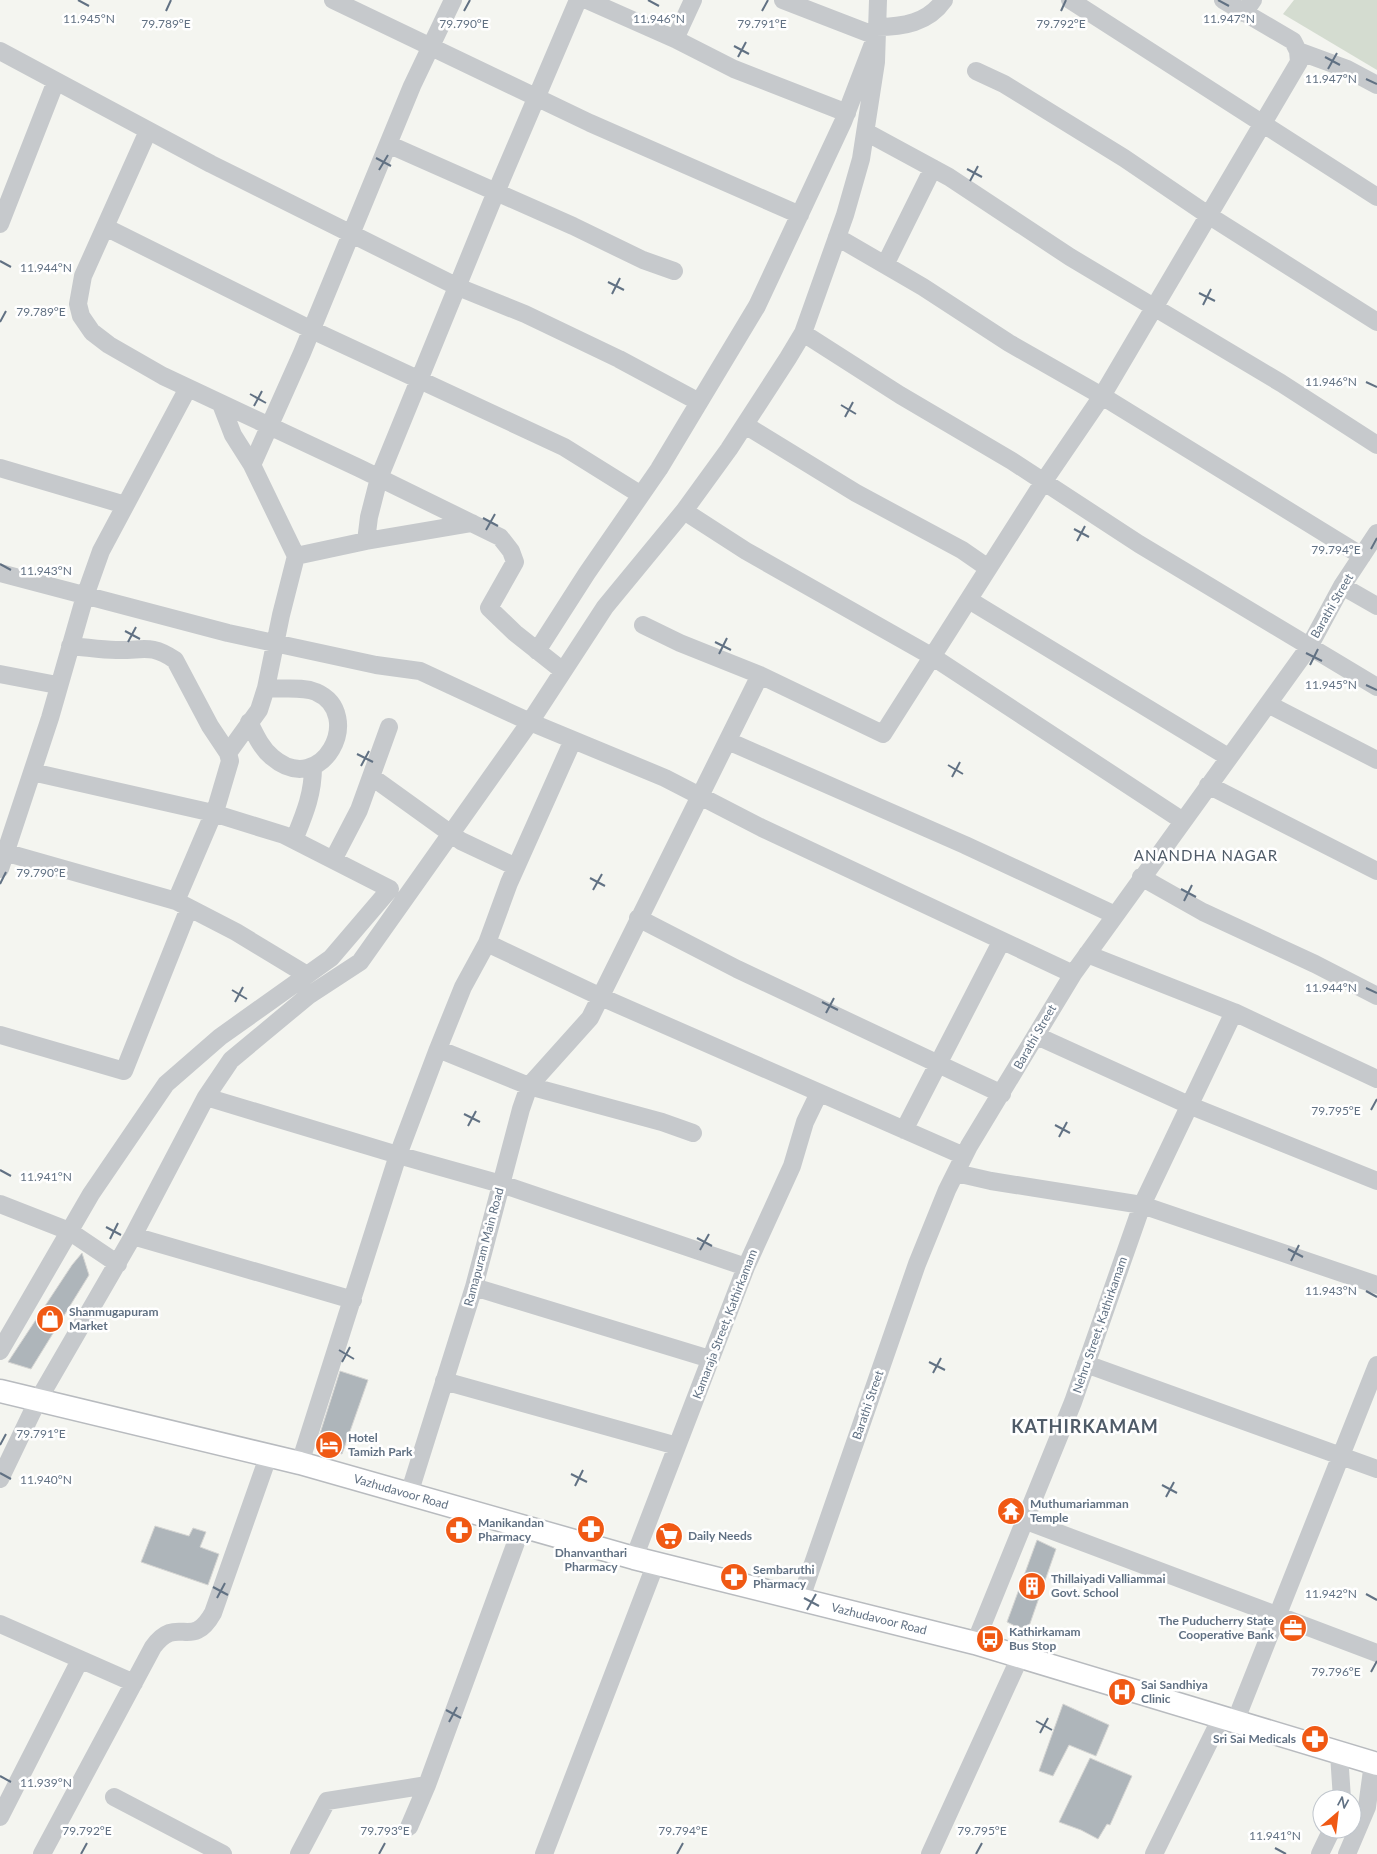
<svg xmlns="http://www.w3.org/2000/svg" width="1377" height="1854" viewBox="0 0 1377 1854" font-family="Lato,sans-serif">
<rect width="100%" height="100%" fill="#f4f5f0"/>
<path fill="#d4dcd0" d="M1294,0h83v70l-94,-56z"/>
<path fill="#aeb5ba" stroke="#d5d5d3" d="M82,1253l7,22 -58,94 -23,-7 64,-97z
M340,1371l28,9 -26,74 -26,-8z
M155,1526l34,10 4,-8 13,4 -6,15 19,7 -11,31 -67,-23z
M1037,1540l19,9 -29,83 -20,-10z
M1063,1704l46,21 -13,31 -27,-11 -16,31 -14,-5z
M1090,1758l42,18 -22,49 -3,-1 -9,15 -17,-9 -22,-8z"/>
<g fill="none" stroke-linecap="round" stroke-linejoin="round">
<g stroke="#b8bbbf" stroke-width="25">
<path id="major" d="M0,1391l300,72 334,95 341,85 402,121"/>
</g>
<path stroke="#c6c9cc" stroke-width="18" d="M333,0l257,123 210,92
M587,0l88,39 59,30 113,44
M1070,0l307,197
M1244,13l9,-13
M876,27c27,0 52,-4 68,-27
M675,39l18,-39
M0,51l211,113 247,123 67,27 94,45 80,43
M1298,51l49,18 30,16
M976,71l28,13 120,74 84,57 169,107
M148,131l-65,145 -5,28 3,12 11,16 17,13 54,31 196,92 141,69 11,14 4,11 -26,46 26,25 48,38
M866,132l83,45 121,80 211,126 96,62
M390,145l183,81 70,34 31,11
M0,224l56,-143
M105,227l207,103 252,117 77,48
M837,237l86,50 86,56 93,53 260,160
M885,265l48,-97
M803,333l97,62 112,66 127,83 238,143
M221,404l12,31 19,30 44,91 -15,59 -15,73 -7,22 -31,43
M745,425l111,68 106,57 26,18
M252,465l50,-112 110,-267 41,-86
M0,468l125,37
M684,511l62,40 187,106 250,164
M366,541l3,-24 10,-39 112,-274 87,-204
M296,556l70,-15 106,-18
M0,573l228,60 148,32 44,6 110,51 135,56 97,50 311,146
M1342,586l35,20
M969,600l259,157
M643,625l37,18 80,32 123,59 161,-253 58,-85 197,-334 -1,-11 -5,-10 -70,-41
M70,646c15,1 31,4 46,4 27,1 34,-7 59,10l35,66 18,27 2,8 -13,44 -41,96
M537,651l50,-78 72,-104 98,-163 86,-184 33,-86 -93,-36
M0,674l57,11
M1268,704l109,56
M249,722c6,12 12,26 23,35 50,43 94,-43 44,-65 -15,-6 -34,-2 -50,-4
M728,741l237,104 150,70
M372,777l89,64 55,26
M1208,785l169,86
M294,840c10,-25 19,-45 19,-73
M0,851l176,50 60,31 71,43
M333,860l26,-50 30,-83
M0,869l50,-151 35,-122 16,-45 87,-163
M1141,877l62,35 112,52 62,32
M638,918l99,51 265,125
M487,943l114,54 363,159
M1087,954l147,58 143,67
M0,1035l124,36 65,-163
M1037,1036l154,70 186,75
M438,1049l91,37 133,36 31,11
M206,1097l192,58 103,29 245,83
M904,1130l97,-188
M956,1173l35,8 151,24 235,80
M0,1204l69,27 49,33
M133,1236l220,64
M474,1287l236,72
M0,1351l91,-157 75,-110 54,-47 111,-79 59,-69 -106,-54 -71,-22 -181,-41
M1086,1364l291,105
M444,1381l233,65
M300,1463l98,-308 40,-106 25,-62 24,-44 22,-60 64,-143
M0,1479l37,-77 96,-166 73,-139 25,-37 77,-64 52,-34 170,-240 75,-115 79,-96 45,-62 59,-91 15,-25 42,-118 16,-56 15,-97 2,-62
M409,1494l65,-207 47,-178 8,-23 61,-68 170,-343
M1024,1520l353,133
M634,1558l112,-291 46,-101 13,-44 14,-29
M801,1598l116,-334 30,-74 22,-44 104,-172 236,-327 33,-61 35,-53
M0,1624l134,59
M975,1643l98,-241 69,-197 92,-193
M1235,1722l142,-357
M1339,1754l3,45
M114,1797l109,57
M0,1817l80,-157
M409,1827l18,-42
M42,1854l111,-207c25,-34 38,5 60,-34l55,-156
M299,1854l28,-53 100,-16 95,-259
M544,1854l112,-291
M930,1854l90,-197
M1154,1854l67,-136
M1320,1854l12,-25
M1347,1854l20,-47 6,-44"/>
<use href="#major" stroke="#fff" stroke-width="22"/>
</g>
<path fill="none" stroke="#617183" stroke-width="2" d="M78,0l11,6M648,0l11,6M1218,0l11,6M166,11l5,-11M464,11l6,-11M762,11l6,-11M1061,11l5,-11M734,46l15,8M738,57l8,-15M1325,57l15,8M1328,69l9,-16M1366,79l11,5M376,158l15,8M967,169l15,8M379,170l9,-15M970,181l8,-15M0,261l11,6M608,282l16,8M1199,293l16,8M612,294l8,-16M1203,305l8,-16M0,322l6,-11M1366,382l11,5M250,394l16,9M841,405l15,9M254,406l8,-15M845,417l8,-15M483,518l15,8M1074,529l15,8M486,530l9,-16M1077,541l8,-15M1371,549l6,-11M0,564l11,6M125,631l15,8M128,642l8,-15M715,642l16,8M1306,653l16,8M719,654l8,-16M1310,665l8,-16M1366,685l11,5M357,754l16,8M948,765l15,9M361,766l8,-15M952,777l8,-15M590,878l15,8M0,884l6,-12M1181,889l15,8M593,890l9,-16M1184,901l8,-16M1366,988l11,5M232,990l15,9M235,1002l8,-15M822,1002l16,8M826,1013l8,-15M1371,1110l6,-11M464,1114l16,8M1055,1125l15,8M468,1126l8,-15M1059,1137l8,-15M0,1170l11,6M106,1227l15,8M697,1238l15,8M110,1239l8,-16M1288,1249l15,8M700,1250l9,-16M1291,1261l8,-16M1366,1291l11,6M339,1350l15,9M342,1362l8,-15M929,1362l16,8M933,1373l8,-15M0,1445l6,-11M0,1473l11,6M571,1474l16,8M1162,1485l15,8M575,1486l8,-16M1166,1497l8,-15M213,1587l15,8M1366,1594l11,6M217,1598l8,-15M804,1598l15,8M807,1610l9,-16M1371,1672l6,-11M446,1710l15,8M1036,1721l16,9M449,1722l8,-15M1040,1733l8,-15M0,1776l11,6M1275,1848l11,6M81,1854l6,-11M379,1854l6,-11M677,1854l6,-11M976,1854l6,-11"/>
<defs>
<g id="shop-disc" transform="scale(1.4375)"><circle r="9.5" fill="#f05914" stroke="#fff"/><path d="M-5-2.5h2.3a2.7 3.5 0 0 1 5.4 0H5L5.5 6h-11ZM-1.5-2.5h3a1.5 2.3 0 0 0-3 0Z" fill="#fff"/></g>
<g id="hotel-disc" transform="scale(1.4375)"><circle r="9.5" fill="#f05914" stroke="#fff"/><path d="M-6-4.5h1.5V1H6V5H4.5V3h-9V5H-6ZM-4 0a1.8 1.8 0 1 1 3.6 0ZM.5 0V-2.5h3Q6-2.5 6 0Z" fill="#fff"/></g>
<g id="temple-disc" transform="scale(1.4375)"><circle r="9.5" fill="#f05914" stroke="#fff"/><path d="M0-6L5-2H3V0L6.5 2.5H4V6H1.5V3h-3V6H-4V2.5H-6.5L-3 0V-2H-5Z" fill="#fff"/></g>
<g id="pharmacy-disc" transform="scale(1.4375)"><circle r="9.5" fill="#f05914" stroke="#fff"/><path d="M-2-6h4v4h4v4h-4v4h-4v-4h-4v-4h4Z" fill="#fff"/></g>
<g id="supermarket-disc" transform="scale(1.4375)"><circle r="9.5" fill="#f05914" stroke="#fff"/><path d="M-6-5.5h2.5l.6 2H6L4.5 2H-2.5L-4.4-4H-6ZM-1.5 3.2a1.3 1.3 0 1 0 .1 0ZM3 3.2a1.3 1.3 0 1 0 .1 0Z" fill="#fff"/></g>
<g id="building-disc" transform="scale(1.4375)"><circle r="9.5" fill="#f05914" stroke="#fff"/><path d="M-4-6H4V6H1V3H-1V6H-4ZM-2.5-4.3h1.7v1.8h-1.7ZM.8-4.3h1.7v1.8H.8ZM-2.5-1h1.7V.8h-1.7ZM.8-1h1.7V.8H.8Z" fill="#fff"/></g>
<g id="office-disc" transform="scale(1.4375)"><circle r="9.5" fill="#f05914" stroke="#fff"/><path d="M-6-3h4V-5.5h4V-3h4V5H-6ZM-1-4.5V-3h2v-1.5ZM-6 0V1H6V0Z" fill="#fff"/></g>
<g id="bus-disc" transform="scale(1.4375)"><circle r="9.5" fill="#f05914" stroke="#fff"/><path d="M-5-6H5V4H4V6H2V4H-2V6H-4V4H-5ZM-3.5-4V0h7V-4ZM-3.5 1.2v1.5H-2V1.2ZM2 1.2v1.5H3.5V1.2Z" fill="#fff"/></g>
<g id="hospital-disc" transform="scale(1.4375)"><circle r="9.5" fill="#f05914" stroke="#fff"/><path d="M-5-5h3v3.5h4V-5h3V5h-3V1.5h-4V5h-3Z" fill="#fff"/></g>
</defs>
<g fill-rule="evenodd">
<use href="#shop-disc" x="50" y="1319"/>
<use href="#hotel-disc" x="329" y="1445"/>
<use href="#temple-disc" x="1011" y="1511"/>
<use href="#pharmacy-disc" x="591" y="1529"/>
<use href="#pharmacy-disc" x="459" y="1530"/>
<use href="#supermarket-disc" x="669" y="1536"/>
<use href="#pharmacy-disc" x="734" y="1577"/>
<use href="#building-disc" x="1032" y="1586"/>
<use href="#office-disc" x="1293" y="1628"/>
<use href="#bus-disc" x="990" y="1639"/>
<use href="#hospital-disc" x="1122" y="1692"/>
<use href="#pharmacy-disc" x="1315" y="1739"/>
</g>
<g text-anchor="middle" stroke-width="5" stroke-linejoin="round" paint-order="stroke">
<g font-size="12" fill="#617183" stroke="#fff">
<text transform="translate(1332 606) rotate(-60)" y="4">Barathi Street</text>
<text transform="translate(1035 1037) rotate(-60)" y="4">Barathi Street</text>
<text transform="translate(484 1247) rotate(-75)" y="4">Ramapuram Main Road</text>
<text transform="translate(725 1324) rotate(-69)" y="4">Kamaraja Street, Kathirkamam</text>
<text transform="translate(1100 1325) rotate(-71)" y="4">Nehru Street, Kathirkamam</text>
<text transform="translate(868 1405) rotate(-71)" y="4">Barathi Street</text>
<text transform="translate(401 1492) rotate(16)" y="4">Vazhudavoor Road</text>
<text transform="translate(879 1619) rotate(14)" y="4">Vazhudavoor Road</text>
</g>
<g font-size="12" font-weight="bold" fill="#617183" stroke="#fff" text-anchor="start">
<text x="69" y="1316">Shanmugapuram<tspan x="69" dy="14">Market</tspan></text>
<text x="348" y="1442">Hotel<tspan x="348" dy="14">Tamizh Park</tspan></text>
<text x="1030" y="1508">Muthumariamman<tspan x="1030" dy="14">Temple</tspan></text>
<text x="478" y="1527">Manikandan<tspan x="478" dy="14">Pharmacy</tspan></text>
<text x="688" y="1540">Daily Needs</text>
<text x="591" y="1557" text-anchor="middle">Dhanvanthari<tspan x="591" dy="14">Pharmacy</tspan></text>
<text x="753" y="1574">Sembaruthi<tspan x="753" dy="14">Pharmacy</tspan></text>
<text x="1051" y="1583">Thillaiyadi Valliammai<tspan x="1051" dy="14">Govt. School</tspan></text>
<text x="1274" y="1625" text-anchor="end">The Puducherry State<tspan x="1274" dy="14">Cooperative Bank</tspan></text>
<text x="1009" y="1636">Kathirkamam<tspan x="1009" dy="14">Bus Stop</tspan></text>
<text x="1141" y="1689">Sai Sandhiya<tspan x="1141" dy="14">Clinic</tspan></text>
<text x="1296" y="1743" text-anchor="end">Sri Sai Medicals</text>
</g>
<g font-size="15" letter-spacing="1" fill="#4f5b68" stroke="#fff">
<text x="1206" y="861">ANANDHA NAGAR</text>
</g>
<g font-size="18" font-weight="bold" letter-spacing="1" fill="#4f5b68" stroke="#fff">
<text x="1085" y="1433">KATHIRKAMAM</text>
</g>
</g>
<g font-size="12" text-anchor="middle" fill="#617183" stroke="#fff" stroke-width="5" stroke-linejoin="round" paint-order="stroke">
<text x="1229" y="23">11.947°N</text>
<text x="89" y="23">11.945°N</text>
<text x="659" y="23">11.946°N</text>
<text x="166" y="28">79.789°E</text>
<text x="464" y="28">79.790°E</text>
<text x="762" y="28">79.791°E</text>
<text x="1061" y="28">79.792°E</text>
<text x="1331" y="83">11.947°N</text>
<text x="46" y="272">11.944°N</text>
<text x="41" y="316">79.789°E</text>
<text x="1331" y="386">11.946°N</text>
<text x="1336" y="554">79.794°E</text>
<text x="46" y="575">11.943°N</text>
<text x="1331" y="689">11.945°N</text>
<text x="41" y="877">79.790°E</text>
<text x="1331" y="992">11.944°N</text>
<text x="1336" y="1115">79.795°E</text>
<text x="46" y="1181">11.941°N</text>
<text x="1331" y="1295">11.943°N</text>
<text x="41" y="1438">79.791°E</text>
<text x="46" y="1484">11.940°N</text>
<text x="1331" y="1598">11.942°N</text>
<text x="1336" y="1676">79.796°E</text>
<text x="46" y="1787">11.939°N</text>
<text x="87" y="1835">79.792°E</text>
<text x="385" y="1835">79.793°E</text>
<text x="683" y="1835">79.794°E</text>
<text x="982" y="1835">79.795°E</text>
<text x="1275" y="1840">11.941°N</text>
</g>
<g transform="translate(1337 1814) rotate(28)"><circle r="24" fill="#ffffff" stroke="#c0c6cd"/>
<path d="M0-4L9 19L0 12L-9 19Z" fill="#f05914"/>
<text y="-8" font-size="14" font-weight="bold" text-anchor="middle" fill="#617183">N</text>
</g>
</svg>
